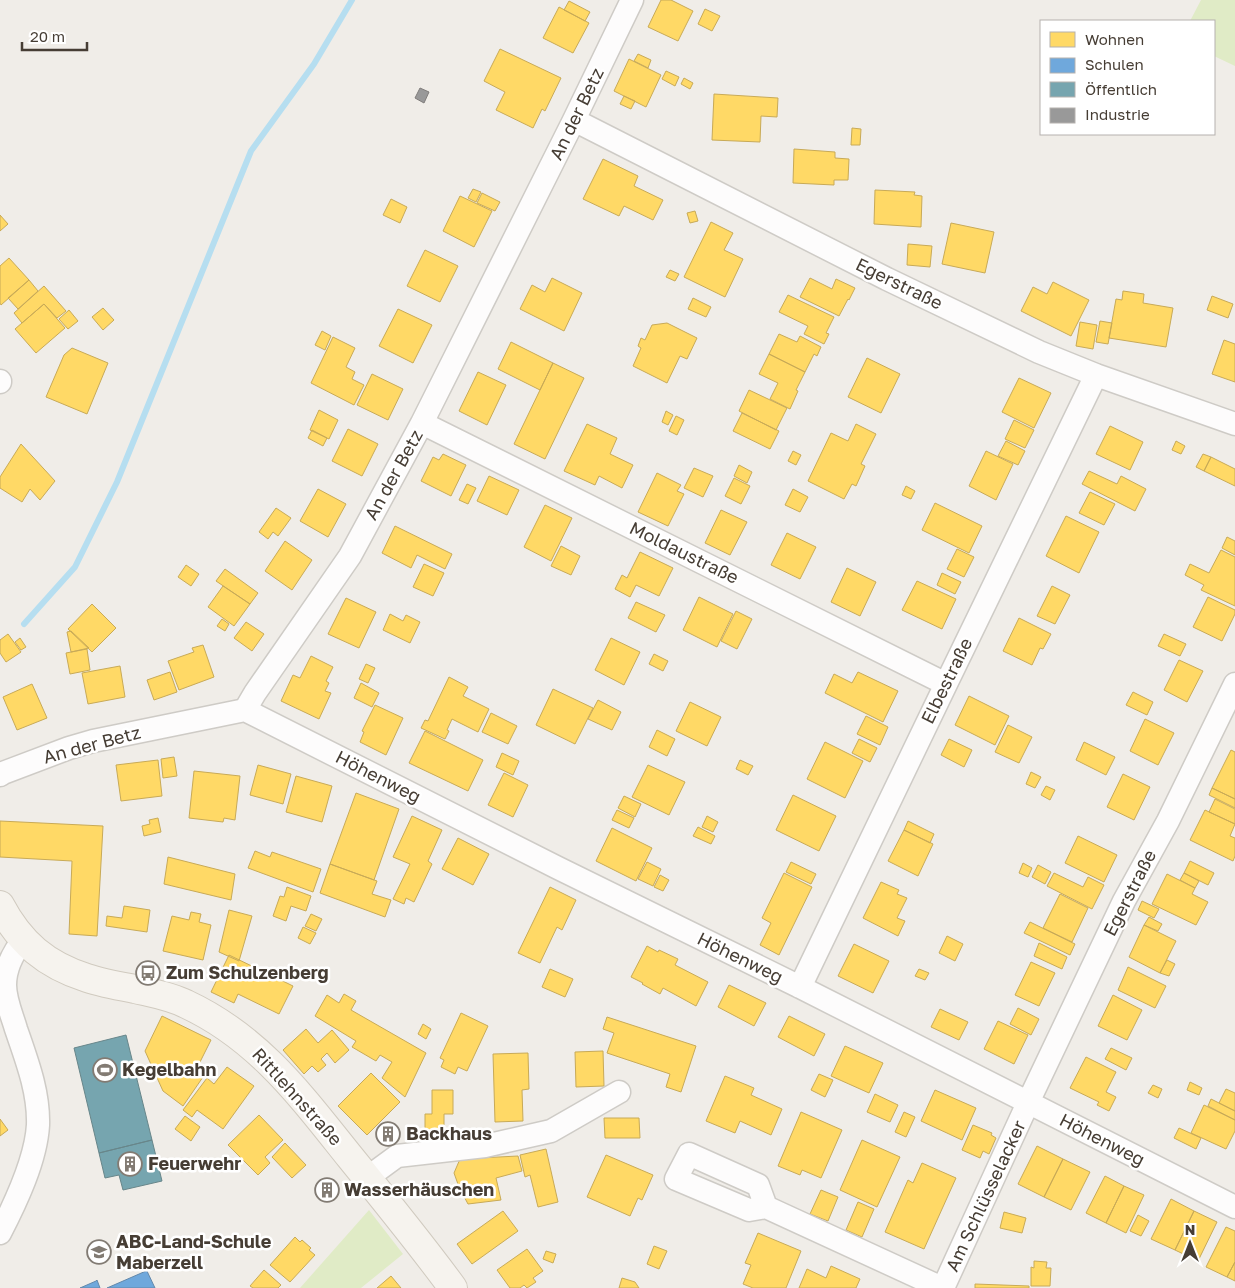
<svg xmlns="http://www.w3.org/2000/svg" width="1235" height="1288" viewBox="0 0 1235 1288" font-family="'Golos Text',sans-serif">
<rect width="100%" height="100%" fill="#f0ede8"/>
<path fill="#e0ebc6" d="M1201,0h34v66l-21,-10v-35h-24z
M369,1210l34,44 -42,34h-61z"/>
<path fill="#ffd966" stroke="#c8aa57" d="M661,0h10l22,11 -15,30 -30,-14z
M569,1l21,11 -5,9 -21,-11z
M559,7l30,16 -16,30 -30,-15z
M705,9l15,7 -8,15 -14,-7z
M500,49l61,29 -16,33 -3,-2 -9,19 -37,-18 9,-18 -21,-11z
M638,54l13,6 -3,8 -14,-7z
M629,59l32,16 -15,32 -32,-16z
M666,71l13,6 -4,9 -13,-7z
M684,78l9,5 -3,6 -9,-5z
M714,94l64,4 -1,19 -16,-1 -1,26 -48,-2z
M624,96l11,5 -4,8 -11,-5z
M852,128l9,1 -1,16h-9z
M794,149l41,3v6l14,1 -1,21h-14v5l-41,-2z
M603,159l35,17 -4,10 29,14 -10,20 -29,-14 -5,10 -36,-17z
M473,189l8,3 -5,10 -8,-4z
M875,190l40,2 -1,3 8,1 -1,31 -47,-3z
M482,193l18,9 -5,9 -18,-8z
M460,196l32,15 -18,36 -31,-16z
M391,199l16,8 -7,16 -17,-8z
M695,211l3,10 -8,2 -3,-10z
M0,215l8,9 -8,7z
M711,222l22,11 -9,17 19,9 -18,38 -41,-20z
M951,223l43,9 -9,41 -43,-9z
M908,244l24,2 -2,21 -23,-2z
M425,250l33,16 -18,36 -33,-16z
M9,258l20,22 -28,25 -1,-2v-37z
M670,270l9,4 -4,7 -9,-4z
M552,278l30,15 -18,38 -44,-22 12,-24 13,7z
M810,278l22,11 4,-10 19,9 -6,12 -1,-1 -9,17 -39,-19z
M29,280l9,11 -20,18 -10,-11z
M1053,282l36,18 -18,36 -50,-25 12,-24 14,7z
M44,286l22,25 -9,7 -13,-14 -22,19 -8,-10z
M1123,291l21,3 -1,9 30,5 -7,39 -57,-9 7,-39 6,1z
M788,295l46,22 -8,16 3,1 -5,10 -20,-10 4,-8 -29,-14z
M1212,296l21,8 -5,14 -21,-8z
M693,298l18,9 -5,10 -18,-8z
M44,304l21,24 -29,25 -21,-24z
M103,308l11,12 -11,10 -11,-13z
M398,309l34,16 -19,38 -34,-17z
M69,310l9,11 -10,8 -9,-10z
M1100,321l12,2 -4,21 -12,-2z
M1080,322l17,3 -4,24 -17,-3z
M667,323l30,15 -10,21 -7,-3 -13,27 -34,-17 8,-18 -3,-2 3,-8 4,2 7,-15z
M322,331l9,5 -6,14 -10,-5z
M779,334l18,8 3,-6 21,11 -4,9 -3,-2 -9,18 -36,-18z
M333,337l22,11 -9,19 9,5 -3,7 12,6 -10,20 -43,-22z
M1224,340l11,4v38l-23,-8z
M511,342l42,21 -13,27 -42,-21z
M72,348l36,15 -21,51 -41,-17 18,-42z
M769,354l36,18 -9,18 2,1 -8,18 -20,-10 8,-16 -19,-9z
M867,358l33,16 -19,39 -33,-16z
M553,363l31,15 -39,81 -31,-15z
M478,372l28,13 -19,40 -28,-14z
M372,374l31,15 -15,31 -31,-15z
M1019,378l32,15 -17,35 -32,-16z
M749,390l38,18 -11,22 -37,-19z
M319,410l19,10 -9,19 -19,-9z
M666,411l7,4 -5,10 -6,-3z
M742,413l37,18 -9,18 -37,-18z
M676,416l8,4 -7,15 -8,-4z
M1014,420l20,10 -9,18 -20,-9z
M587,424l30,14 -7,16 23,11 -11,23 -23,-12 -4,9 -31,-14z
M856,424l20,10 -15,30 4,2 -9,20 -4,-2 -8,15 -36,-18 23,-48 17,8z
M1110,426l33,16 -13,28 -34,-16z
M348,429l30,15 -16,32 -30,-15z
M312,430l15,8 -4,8 -15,-8z
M1006,441l19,10 -7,14 -20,-9z
M1176,441l9,5 -4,8 -9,-4z
M21,444l34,37 -15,19 -10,-11 -8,13 -22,-14v-11z
M793,451l8,4 -5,10 -8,-4z
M986,451l27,13 -17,36 -27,-14z
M443,454l23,11 -15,31 -30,-15 12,-24 6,3z
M1203,454l8,3 -7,14 -8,-4z
M1211,457l24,12v17l-31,-15z
M739,465l13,7 -5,11 -13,-7z
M694,468l19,8 -10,21 -19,-9z
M1089,471l28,13 4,-8 25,13 -11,22 -53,-27z
M657,473l24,12 -4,6 7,3 -16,32 -30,-14z
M489,476l30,14 -12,25 -30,-14z
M734,478l16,8 -9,18 -16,-8z
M467,484l9,4 -8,16 -9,-4z
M906,486l9,5 -4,8 -9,-4z
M318,489l28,15 -18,33 -28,-16z
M793,489l15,8 -8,15 -15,-7z
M1090,492l25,12 -11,21 -25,-12z
M935,503l47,23 -13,27 -47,-23z
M545,505l27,13 -21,43 -27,-14z
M276,508l15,10 -13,18 -5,-4 -5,7 -9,-7z
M721,510l26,12 -17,33 -25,-12z
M1066,516l33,16 -20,41 -33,-17z
M395,526l57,28 -7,15 -28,-14 -6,13 -29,-15z
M787,533l29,14 -16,32 -29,-14z
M1227,537l8,4v14l-13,-7z
M285,541l27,19 -20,30 -27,-19z
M561,546l19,10 -9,19 -20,-9z
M957,549l17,8 -10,20 -17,-8z
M1221,550l14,7v49l-34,-16 3,-5 -19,-10 5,-11 19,9z
M640,552l33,16 -14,28 -23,-11 -6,12 -15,-8 7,-14 5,3z
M424,564l20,9 -11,23 -20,-9z
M186,565l13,9 -8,12 -13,-9z
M847,568l29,14 -16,34 -29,-14z
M225,569l33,24 -8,11 -34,-23z
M942,573l19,9 -6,12 -18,-9z
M917,581l39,18 -14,30 -40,-19z
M223,586l27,18 -16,22 -26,-19z
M1052,586l18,9 -15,29 -18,-8z
M699,597l34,17 -16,33 -34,-17z
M1208,597l27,13v4l-13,27 -29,-14z
M346,598l30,14 -17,36 -31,-14z
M636,602l29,13 -9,17 -28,-14z
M92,604l24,24 -24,24 -24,-23z
M736,611l16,8 -15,30 -16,-8z
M390,614l13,7 3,-6 14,7 -10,21 -27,-13z
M1019,618l32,16 -8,15 -3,-1 -8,17 -29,-14z
M222,619l7,5 -4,7 -8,-5z
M246,622l18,12 -12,17 -18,-13z
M71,631l18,17 -18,4 -4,-20z
M8,634l13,18 -15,10 -6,-9v-13z
M1164,634l22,10 -6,12 -22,-10z
M20,638l6,9 -5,3 -6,-8z
M611,638l29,14 -16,33 -29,-15z
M203,645l11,32 -35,13 -11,-29 26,-9 -2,-4z
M87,649l3,21 -20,4 -4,-21z
M654,654l14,7 -5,10 -14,-7z
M311,656l22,11 -7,14 3,2 -4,8 6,2 -12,26 -38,-18 12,-26 7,3z
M1179,660l24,11 -16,31 -23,-12z
M366,664l9,4 -7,15 -9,-4z
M120,666l5,31 -37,7 -6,-31z
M170,672l7,20 -23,8 -7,-20z
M858,672l40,19 -15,31 -58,-29 9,-19 18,9z
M449,677l19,10 -5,9 26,13 -11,23 -26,-13 -5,11 2,1 -4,8 -24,-11 4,-8 3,1z
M361,683l18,10 -7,14 -18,-9z
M32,684l15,34 -30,12 -14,-33z
M553,689l40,19 -18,36 -39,-19z
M1133,692l20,10 -6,13 -21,-10z
M969,696l40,20 -14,29 -40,-20z
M598,700l23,12 -9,18 -24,-11z
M690,702l31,15 -14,29 -31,-15z
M375,705l28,13 -17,37 -26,-13 4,-10 -2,-1z
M491,713l26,13 -9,18 -26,-12z
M866,716l22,11 -8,18 -23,-11z
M1145,719l29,14 -16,32 -28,-14z
M1008,725l24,12 -13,26 -24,-11z
M657,730l18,9 -8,17 -18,-9z
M425,731l58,29 -15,31 -59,-28z
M859,739l18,9 -7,14 -18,-9z
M949,739l23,11 -8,17 -23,-12z
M825,742l38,19 -18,37 -38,-19z
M1084,742l31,15 -9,18 -30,-15z
M1231,750l4,2v47l-23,-11z
M502,753l17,8 -6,14 -17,-8z
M174,757l3,19 -14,2 -2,-19z
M158,760l4,36 -41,5 -5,-36z
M740,760l13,6 -5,9 -12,-6z
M258,765l33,9 -8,30 -33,-9z
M648,765l37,17 -16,33 -37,-18z
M194,771l46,5 -5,44 -11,-2 -1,4 -34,-4z
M1031,772l10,5 -6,11 -9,-4z
M504,773l24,12 -15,32 -25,-12z
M1123,774l27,13 -16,33 -27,-13z
M296,776l36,10 -10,36 -36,-10z
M1046,786l9,4 -5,10 -9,-5z
M1212,788l23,11v9l-26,-13z
M356,793l43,16 -25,71 -44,-16z
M793,795l43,21 -17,35 -43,-21z
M624,796l17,8 -6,13 -17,-9z
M1215,799l20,10v15l-26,-12z
M617,810l17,8 -5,10 -17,-8z
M1205,810l30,14 -5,12 5,2v18l-2,5 -43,-21z
M412,816l30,14 -14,31 4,3 -18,38 -8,-4 -2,6 -11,-5 17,-35 -17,-7z
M707,816l11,6 -5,10 -11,-5z
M158,818l3,14 -17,4 -2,-10 8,-2 -1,-4z
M0,821l103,5 -6,110 -28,-2 3,-73 -72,-4z
M908,821l26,13 -4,9 -26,-13z
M698,827l17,9 -4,8 -18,-8z
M612,828l40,20 -16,33 -40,-20z
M904,830l29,14 -15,32 -30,-15z
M1078,836l39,19 -13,27 -39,-19z
M458,838l31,16 -16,31 -31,-16z
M255,851l15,6 2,-5 49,17 -8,23 -65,-24z
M168,857l67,17 -4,26 -67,-16z
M1190,861l24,12 -6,12 -24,-12z
M647,862l14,7 -8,17 -15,-7z
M791,862l25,12 -5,10 -25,-12z
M1023,863l9,5 -4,9 -9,-4z
M330,864l47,17 -5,13 19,6 -6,17 -65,-24z
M1038,865l13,7 -6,12 -13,-7z
M784,873l28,14 -33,68 -19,-10 11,-22 -9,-5z
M1054,873l29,14 5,-10 16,8 -12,24 -45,-23z
M1184,873l15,8 -4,7 -15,-8z
M1167,874l28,14 -3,6 16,8 -12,23 -44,-21z
M660,875l9,5 -6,11 -9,-4z
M881,882l18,8 -2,4 10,4 -10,20 8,3 -7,15 -35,-18z
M287,887l24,9 -5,15 -15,-5 -5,15 -13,-5 7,-20 4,1z
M550,887l26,13 -14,30 -5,-3 -17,36 -22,-10z
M1060,894l28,14 -16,34 -29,-14z
M1142,901l17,8 -5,9 -16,-8z
M124,906l26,4 -3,22 -41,-6 1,-10 15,2z
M229,910l23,6 -13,45 -20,-9z
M191,912l10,2 -2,8 12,3 -8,35 -40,-9 9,-35 17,4z
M311,914l11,5 -6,12 -11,-5z
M1149,917l13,7 -4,7 -14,-6z
M1030,922l45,22 -5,11 -46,-22z
M1144,925l32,16 -16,32 -31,-16z
M303,927l13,6 -6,11 -12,-6z
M947,936l16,8 -8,17 -16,-8z
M1039,943l28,14 -5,12 -28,-13z
M854,944l35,17 -16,32 -35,-17z
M647,946l11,6 1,-2 19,9 -3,6 33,17 -12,24 -33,-18 -3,6 -18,-10 1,-1 -12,-6z
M229,955l64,31 -14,28 -41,-20 -4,9 -23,-11z
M1167,960l8,4 -6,12 -9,-3z
M1031,962l24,11 -16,33 -24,-11z
M1128,967l38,19 -11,22 -37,-18z
M550,969l23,10 -8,18 -23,-10z
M919,969l10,4 -4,7 -10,-4z
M729,985l37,18 -12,23 -36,-19z
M344,994l12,7 -5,9 75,43 -21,44 -23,-19 10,-16 -12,-7 -4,6 -24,-14 4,-6 -41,-25 12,-21 12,8z
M1113,995l29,15 -15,30 -29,-14z
M1018,1008l21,11 -8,16 -21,-11z
M940,1009l28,13 -9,18 -28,-13z
M461,1013l27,13 -21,45 -9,-4 -3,7 -14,-7 3,-7 -4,-2z
M162,1016l49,24 -16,32 8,5 -20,29 -20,-15 -18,-40z
M789,1016l36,18 -11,22 -36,-19z
M607,1017l89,29 -15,46 -15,-5 4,-13 -63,-21 7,-20 -11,-4z
M998,1021l30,14 -14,29 -30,-15z
M423,1024l8,5 -5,10 -8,-5z
M306,1029l12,14 14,-13 17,20 -14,13 -8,-10 -6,6 5,6 -8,7 -6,-6 -8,8 -21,-24z
M845,1046l38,17 -14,30 -38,-17z
M1111,1048l21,10 -6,12 -21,-11z
M603,1051l1,35 -28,1 -1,-35z
M528,1053l1,36 -7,1 1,31 -28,1 -2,-68z
M1086,1057l30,15 -10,20 10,5 -7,14 -12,-6 2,-3 -29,-14z
M227,1067l27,19 -31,43 -26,-19 -5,7 -9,-7 24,-32 7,6z
M371,1073l29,29 -33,33 -29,-29z
M819,1074l14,6 -8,17 -14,-7z
M725,1076l29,12 -3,7 31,14 -11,26 -31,-14 -5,12 -29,-12z
M1190,1082l12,6 -3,7 -12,-5z
M1153,1085l9,4 -4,9 -10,-5z
M1226,1089l9,4v18l-16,-8z
M432,1090h21v24h-9v19h-19v-19h7z
M935,1090l41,18 -14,32 -41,-19z
M875,1094l23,11 -8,17 -23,-10z
M1211,1099l24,12v9l-27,-14z
M1204,1105l31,15v11l-9,18 -35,-16z
M801,1112l41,18 -21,48 -19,-8 -2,5 -22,-9z
M904,1112l11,5 -9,20 -11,-5z
M259,1115l24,25 -18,17 5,6 -12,12 -30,-30z
M185,1116l15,11 -9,14 -16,-12z
M604,1118h35l1,20h-35z
M0,1119l8,11 -8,6z
M387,1122l10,5 -8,19 -10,-5z
M973,1125l19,8 -1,2 5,3 -7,16 -6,-3 -3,7 -18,-8z
M1179,1128l22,10 -5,11 -22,-11z
M862,1140l38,17 -23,50 -37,-17z
M285,1143l21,22 -14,13 -20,-21z
M1037,1146l26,13 -19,38 -26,-13z
M546,1149l12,53 -20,5 -8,-32 -5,2 -5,-22z
M606,1155l47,20 -11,25 -4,-2 -8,18 -43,-19z
M518,1156l4,15 -26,7 5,22 -33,4 -9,-17 -5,-14 6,-14z
M1063,1159l27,13 -19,38 -27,-13z
M922,1163l34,15 -32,71 -39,-17 23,-52 5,3z
M1105,1176l19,10 -18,37 -20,-10z
M325,1181l12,9 -7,9 -12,-8z
M1124,1186l20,9 -18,38 -20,-10z
M821,1190l17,7 -10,24 -18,-7z
M1171,1199l23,12 -19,39 -24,-11z
M858,1202l16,7 -12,28 -16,-7z
M503,1211l15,20 -46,33 -15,-20z
M1194,1211l23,11 -19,39 -23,-11z
M1004,1212l22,6 -4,15 -22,-5z
M1138,1215l11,6 -8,15 -11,-5z
M1226,1227l9,4v31l-8,15 -21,-10z
M758,1233l43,18 -15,37h-33l-10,-4 8,-19 -6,-2z
M295,1237l5,5 2,-2 9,8 -2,2 6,5 -25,27 -20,-17z
M654,1246l13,5 -8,18 -12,-5z
M527,1249l16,22 -10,7 3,4 -9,6 -3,-3 -4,3h-10l-13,-18z
M546,1251l10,3 -3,9 -10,-4z
M1034,1261l13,1 -1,6h5l-1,18h-19v-19l3,1z
M1235,1262v19l-8,-4z
M831,1266l29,13 -4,9h-57l8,-19 19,9z
M264,1270l17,15 -3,3h-25l-3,-2z
M391,1276l10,12h-24z
M622,1278l13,4 4,6h-20z
M975,1284l54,2v2h-54z"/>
<path fill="#6fa8dc" stroke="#6388aa" d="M146,1269l9,19h-48l39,-17z
M97,1280l3,8h-20l16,-7z"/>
<path fill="#76a5af" stroke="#68868a" d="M126,1035l26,105 -53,13 -25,-105z
M152,1140l10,41 -39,9 -4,-15 -14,3 -6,-25z"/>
<path fill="#999" stroke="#807d7b" d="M420,88l9,4 -5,11 -9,-5z"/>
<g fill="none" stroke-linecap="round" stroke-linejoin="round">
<path stroke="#b6def0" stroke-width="6" d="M24,624l51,-57 42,-85 134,-331 63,-87 38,-64"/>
<g stroke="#cecbc6" stroke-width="25">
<path id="street" d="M574,120l313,159 152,73 57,23 139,49
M0,381v1
M422,423l524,261
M245,710l313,158 242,119 435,220
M0,775l3,-2 66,-25 24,-7 152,-31 10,-17 95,-137 72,-133 152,-303 58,-120
M800,987l146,-303 150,-309
M367,1178l30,-22 88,-10 66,-15 68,-39
M766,1207l-8,-22 -69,-31 -13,25 73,31 17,-3 176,81
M0,1233c16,-31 36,-73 38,-108 1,-33 -11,-64 -22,-96 -4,-14 -11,-29 -11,-44 0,-17 8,-32 18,-45
M943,1288l90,-196 91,-191 44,-80 67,-137"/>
</g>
<g stroke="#d0cabf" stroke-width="30">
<path id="secondary" d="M0,905c20,38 46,60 87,73 15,5 32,8 48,11 17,4 35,7 51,15 73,34 115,92 164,153 35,43 70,86 103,131"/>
</g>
<use href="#street" stroke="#fdfcfc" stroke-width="22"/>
<use href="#secondary" stroke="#f6f3ee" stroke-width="28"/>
</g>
<defs>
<g id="bus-ring" transform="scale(1.25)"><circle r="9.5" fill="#fff" stroke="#827b73" stroke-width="1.5"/><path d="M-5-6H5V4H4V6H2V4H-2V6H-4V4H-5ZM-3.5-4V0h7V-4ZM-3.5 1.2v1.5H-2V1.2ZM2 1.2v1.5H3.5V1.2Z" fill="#827b73"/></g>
<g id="stadium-ring" transform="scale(1.25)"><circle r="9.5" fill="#fff" stroke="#827b73" stroke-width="1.5"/><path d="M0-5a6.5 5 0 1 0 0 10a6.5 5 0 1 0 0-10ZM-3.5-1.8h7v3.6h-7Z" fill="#827b73"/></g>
<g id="building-ring" transform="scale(1.25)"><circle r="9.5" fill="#fff" stroke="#827b73" stroke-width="1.5"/><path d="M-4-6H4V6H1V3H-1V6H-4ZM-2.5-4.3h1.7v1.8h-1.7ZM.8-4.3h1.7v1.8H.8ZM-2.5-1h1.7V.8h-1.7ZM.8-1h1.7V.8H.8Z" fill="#827b73"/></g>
<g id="school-ring" transform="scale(1.25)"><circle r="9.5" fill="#fff" stroke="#827b73" stroke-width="1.5"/><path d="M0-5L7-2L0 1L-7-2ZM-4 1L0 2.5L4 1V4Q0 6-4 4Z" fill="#827b73"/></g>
</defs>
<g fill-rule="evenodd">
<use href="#bus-ring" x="148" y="973"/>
<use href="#stadium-ring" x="105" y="1070"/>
<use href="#building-ring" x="388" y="1134"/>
<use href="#building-ring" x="130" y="1164"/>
<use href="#building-ring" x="327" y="1190"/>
<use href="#school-ring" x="99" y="1252"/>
</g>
<g text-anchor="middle" stroke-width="5" stroke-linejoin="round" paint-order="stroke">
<g font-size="18" fill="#463d34" stroke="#fff">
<text transform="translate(577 114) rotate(-64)" y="6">An der Betz</text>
<text transform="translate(899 284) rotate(26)" y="6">Egerstraße</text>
<text transform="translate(394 475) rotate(-61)" y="6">An der Betz</text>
<text transform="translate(684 553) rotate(26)" y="6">Moldaustraße</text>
<text transform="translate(947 681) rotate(-64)" y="6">Elbestraße</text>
<text transform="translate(92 745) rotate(-15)" y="6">An der Betz</text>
<text transform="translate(378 777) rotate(27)" y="6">Höhenweg</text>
<text transform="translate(1130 893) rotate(-63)" y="6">Egerstraße</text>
<text transform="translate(740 958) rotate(26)" y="6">Höhenweg</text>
<text transform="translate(297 1097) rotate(48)" y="6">Rittlehnstraße</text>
<text transform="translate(1102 1140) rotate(27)" y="6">Höhenweg</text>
<text transform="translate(986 1196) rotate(-65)" y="6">Am Schlüsselacker</text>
</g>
<g font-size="18" font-weight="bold" fill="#463d34" stroke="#fff" text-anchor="start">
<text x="166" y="979">Zum Schulzenberg</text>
<text x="122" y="1076">Kegelbahn</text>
<text x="406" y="1140">Backhaus</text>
<text x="148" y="1170">Feuerwehr</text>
<text x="344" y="1196">Wasserhäuschen</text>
<text x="116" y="1248">ABC-Land-Schule<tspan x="116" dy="21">Maberzell</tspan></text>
</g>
</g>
<rect x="1040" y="20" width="175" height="115" fill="#ffffff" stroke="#b5b1ae"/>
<rect x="1050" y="32" width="25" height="15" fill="#ffd966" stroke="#b5b1ae"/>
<text x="1085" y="45" font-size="15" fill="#463d34">Wohnen</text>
<rect x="1050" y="58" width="25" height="15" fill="#6fa8dc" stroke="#b5b1ae"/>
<text x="1085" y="70" font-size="15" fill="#463d34">Schulen</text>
<rect x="1050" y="82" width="25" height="15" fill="#76a5af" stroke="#b5b1ae"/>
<text x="1085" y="95" font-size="15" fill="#463d34">Öffentlich</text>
<rect x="1050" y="108" width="25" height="15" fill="#999999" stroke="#b5b1ae"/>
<text x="1085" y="120" font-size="15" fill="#463d34">Industrie</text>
<g transform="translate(1190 1243)" stroke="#ffffff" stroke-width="4" paint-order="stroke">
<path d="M0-4L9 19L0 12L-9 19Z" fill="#463d34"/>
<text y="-8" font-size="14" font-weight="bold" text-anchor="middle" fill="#463d34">N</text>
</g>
<path d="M22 42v8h65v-8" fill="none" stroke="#463d34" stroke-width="2.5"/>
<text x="30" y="42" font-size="15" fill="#463d34" stroke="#ffffff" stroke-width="4" paint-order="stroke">20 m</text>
</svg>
